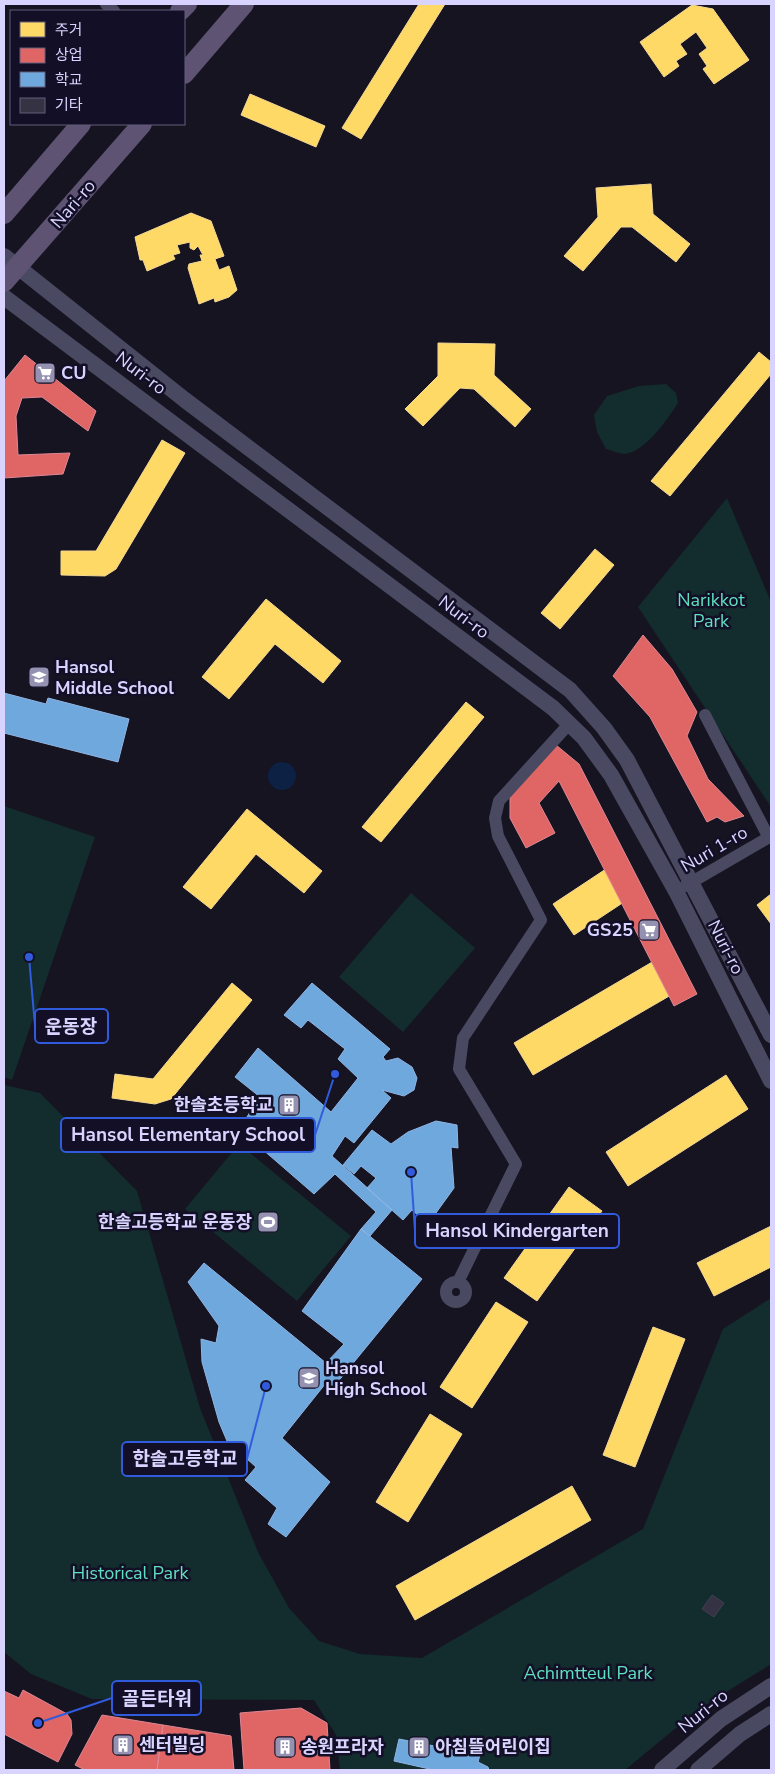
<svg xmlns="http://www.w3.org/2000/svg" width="775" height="1774" viewBox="0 0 775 1774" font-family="'Nunito Sans','Noto Sans KR',sans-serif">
<rect width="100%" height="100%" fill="#161421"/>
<path fill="#132c2d" d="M666,384l10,9 2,10c-11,17 -32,48 -53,51 -6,0 -14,-4 -19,-5l-9,-17 -3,-17 13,-19 32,-10z
M727,498l44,104v205l-133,-200z
M4,806l91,31 -83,243 -8,-3z
M411,893l64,55 -72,84 -64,-55z
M4,1085l36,8 97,98 63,217 58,144 31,56 30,33 41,13 62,4 221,-129 80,-200 48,-31v366l-72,45 -74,61h-285l-4,-35 -22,-35 -222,-1 -61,-25 -27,-22z
M239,1144l112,92 -54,65 -112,-92z"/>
<path fill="#0d2144" d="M268 776a14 14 0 1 1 28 0a14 14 0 1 1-28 0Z"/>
<path fill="#ffd966" stroke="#f4d894" d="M419,4h26l-84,135 -19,-11z
M692,5l21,4 36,51 -35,24 -11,-15 4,-3 -8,-12 8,-6 -11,-16 -16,12 7,10 -11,7 3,5 -15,11 -24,-35z
M250,94l75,32 -9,21 -75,-32z
M651,184l2,30 37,30 -14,18 -44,-35h-11l-38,44 -19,-15 34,-39 -2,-29z
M191,213l20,8 13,35 -9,3 4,11 10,-4 8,24 -8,7 -14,5 -1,-4 -15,6 -11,-36 1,-4 13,-3 -2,-6h3l-5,-9 -4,4 -4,-2v-6l-13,3 3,8 -7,2 2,4 -28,12 -4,-11h-3l-5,-23z
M438,343l57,1 -1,31 37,34 -16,18 -41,-38 -14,-1 -37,38 -18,-17 33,-33z
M759,352l12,10v12l-101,122 -19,-15z
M162,440l23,13 -69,116 -11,7 -44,-1v-24h35z
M595,549l19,16 -54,64 -19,-16z
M266,599l75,62 -18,22 -48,-39 -46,55 -27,-22z
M466,702l18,15 -103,125 -19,-15z
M247,809l75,62 -18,22 -48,-39 -45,55 -28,-22z
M615,863l21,31 -62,41 -21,-31z
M771,894v30l-14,-19z
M671,951l19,33 -157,91 -19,-32z
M232,983l20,17 -81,99 -16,5 -43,-6 3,-24 38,5z
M726,1075l22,34 -120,77 -22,-34z
M569,1187l33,24 -65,90 -33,-23z
M771,1226v41l-57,29 -17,-33z
M496,1302l32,20 -56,86 -32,-21z
M653,1327l32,12 -50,128 -32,-12z
M430,1414l32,20 -54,88 -32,-20z
M572,1486l19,34 -176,100 -19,-34z"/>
<path fill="#e06666" stroke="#de8794" d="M25,355l71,56 -8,20 -46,-34 -20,1 -6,18 2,39 52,-2 -7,21 -59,4v-97z
M643,635l29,34 25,43 -10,24 21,43 36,37 -19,6 -8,-5 -10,5 -57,-105 -37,-41z
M556,745l23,19 118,230 -23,12 -115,-225 -20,22 16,30 -29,15 -16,-30v-21z
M23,1690l44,24 4,6 1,14 -14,28 -54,-28v-43l15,7z
M301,1708l26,15 3,47h-86l-4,-57z
M102,1715l61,10 -6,45h-72l-10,-5z
M163,1725l68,11 3,34h-77z"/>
<path fill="#6fa8dc" stroke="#8fb5e6" d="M4,693l42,11 2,-6 81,21 -11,43 -114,-29z
M312,983l78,66 -7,8 3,4 12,-3 14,9 5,11 -3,12 -10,6 -22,-6 9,8 -37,45 -9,-7 -13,20 60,54 -22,26 -9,-7 15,-17 -41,-38 -21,20 -75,-65 21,-32 -25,-20 23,-29 73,64 27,-34 -20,-19 7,-10 -37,-29 -7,8 -17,-13z
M436,1121l21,4 1,23 -7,-1 3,41 -26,36 -16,-14 -9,10 -36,-32 9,-10 -15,-12 -7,8 -11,-9 29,-35 19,14 17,-12z
M361,1229l61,50 -90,110 -6,-6 -44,55 48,44 -44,55 -18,-13 9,-16 -32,-28 11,-13 -29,-26 -8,-19 -17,-60 -1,-23 15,4 3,-17 -31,-44 16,-19 122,100 18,-19 -42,-33z
M399,1739l81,16 -2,7 10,5 1,3h-55l-40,-9z"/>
<path fill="#343243" stroke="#433f54" d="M712,1595l12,8 -10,14 -12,-8z"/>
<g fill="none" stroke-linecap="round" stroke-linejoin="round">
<path stroke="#4a4962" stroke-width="12" d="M106,4l8,7
M705,715l64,123
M685,886l86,-50
M446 1292a10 10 0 1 1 20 0a10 10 0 1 1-20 0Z
M458,1282l58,-118 -57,-95 4,-31 78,-118 -43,-84 -3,-18 4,-17 70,-77"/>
<path stroke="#4a4962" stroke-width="16" d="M4,256l181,144 385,290 34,38 23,32 144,275
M4,297l549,411 31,30 27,37 65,116 95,190
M662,1770l59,-51 50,-33
M698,1770l42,-36 31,-20"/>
<path stroke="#5e5373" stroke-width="20" d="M180,11l7,-7
M184,74l60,-70
M4,214l77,-90
M4,282l138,-158"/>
</g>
<defs>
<g id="supermarket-square" transform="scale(1.125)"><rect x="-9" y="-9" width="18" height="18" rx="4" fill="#9591b1" stroke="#130f26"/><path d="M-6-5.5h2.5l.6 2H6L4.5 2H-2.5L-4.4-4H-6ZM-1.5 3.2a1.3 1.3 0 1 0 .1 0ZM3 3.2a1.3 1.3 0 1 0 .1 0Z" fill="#fff"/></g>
<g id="school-square" transform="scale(1.125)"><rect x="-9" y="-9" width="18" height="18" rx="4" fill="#9591b1" stroke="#130f26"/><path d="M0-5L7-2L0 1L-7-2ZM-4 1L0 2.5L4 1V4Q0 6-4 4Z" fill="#fff"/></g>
<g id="building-square" transform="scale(1.125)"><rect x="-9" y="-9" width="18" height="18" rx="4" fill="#9591b1" stroke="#130f26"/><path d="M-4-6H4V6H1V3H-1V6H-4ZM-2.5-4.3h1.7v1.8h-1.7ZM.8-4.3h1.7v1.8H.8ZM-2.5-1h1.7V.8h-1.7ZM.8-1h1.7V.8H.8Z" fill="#fff"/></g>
<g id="stadium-square" transform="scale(1.125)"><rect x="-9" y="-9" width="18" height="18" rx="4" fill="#9591b1" stroke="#130f26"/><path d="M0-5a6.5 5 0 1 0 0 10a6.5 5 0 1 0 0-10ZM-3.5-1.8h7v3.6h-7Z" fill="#fff"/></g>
</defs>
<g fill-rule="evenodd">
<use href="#supermarket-square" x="45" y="373"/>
<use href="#school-square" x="39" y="677"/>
<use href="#supermarket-square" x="649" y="930"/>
<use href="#building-square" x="289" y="1105"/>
<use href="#stadium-square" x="268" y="1222"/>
<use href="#school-square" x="309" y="1378"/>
<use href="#building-square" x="123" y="1745"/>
<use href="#building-square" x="285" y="1747"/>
<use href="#building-square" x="419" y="1747"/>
</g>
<g text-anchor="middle" stroke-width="5" stroke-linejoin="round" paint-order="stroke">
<g font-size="18" fill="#d9d4ff" stroke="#130f26">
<text transform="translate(73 204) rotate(-49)" y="6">Nari-ro</text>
<text transform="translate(141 373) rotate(37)" y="6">Nuri-ro</text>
<text transform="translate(464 617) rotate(37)" y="6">Nuri-ro</text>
<text transform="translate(714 849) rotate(-30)" y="6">Nuri 1-ro</text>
<text transform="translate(726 947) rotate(63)" y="6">Nuri-ro</text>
<text transform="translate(703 1711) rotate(-39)" y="6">Nuri-ro</text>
</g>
<g font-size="18" font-weight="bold" fill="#d9d4ff" stroke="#130f26" text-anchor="start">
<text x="61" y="379">CU</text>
<text x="55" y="673">Hansol<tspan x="55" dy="21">Middle School</tspan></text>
<text x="633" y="936" text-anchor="end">GS25</text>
<text x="273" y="1111" text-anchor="end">한솔초등학교</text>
<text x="252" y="1228" text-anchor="end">한솔고등학교 운동장</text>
<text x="325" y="1374">Hansol<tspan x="325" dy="21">High School</tspan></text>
<text x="139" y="1751">센터빌딩</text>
<text x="301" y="1753">송원프라자</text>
<text x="435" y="1753">아침뜰어린이집</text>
</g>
<g font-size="18" fill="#5fe0c0" stroke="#130f26">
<text x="711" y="606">Narikkot<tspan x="711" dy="21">Park</tspan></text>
<text x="130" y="1579">Historical Park</text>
<text x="588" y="1679">Achimtteul Park</text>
</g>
</g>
<path fill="none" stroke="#305bdc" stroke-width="2" d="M29 957L35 1026M335 1074L315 1135M411 1172L415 1231M266 1386L247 1459M38 1723L112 1698"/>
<g fill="#305bdc" stroke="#130f26" stroke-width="2">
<circle cx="29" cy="957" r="5"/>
<circle cx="335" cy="1074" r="5"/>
<circle cx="411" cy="1172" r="5"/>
<circle cx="266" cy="1386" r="5"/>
<circle cx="38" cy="1723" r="5"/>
</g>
<g fill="#130f26" stroke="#305bdc" stroke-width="2">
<rect x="35" y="1009" width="73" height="34" rx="5"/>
<rect x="61" y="1118" width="254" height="34" rx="5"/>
<rect x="415" y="1214" width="204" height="34" rx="5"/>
<rect x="122" y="1442" width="125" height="34" rx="5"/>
<rect x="112" y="1681" width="89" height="34" rx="5"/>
</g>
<g font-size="19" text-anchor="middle" font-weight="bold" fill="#d9d4ff">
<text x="71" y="1033">운동장</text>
<text x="188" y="1141">Hansol Elementary School</text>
<text x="517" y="1237">Hansol Kindergarten</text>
<text x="185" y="1465">한솔고등학교</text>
<text x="157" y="1705">골든타워</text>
</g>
<rect width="775" height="1774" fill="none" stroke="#d9d4ff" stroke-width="10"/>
<rect x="10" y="10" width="175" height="115" fill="#130f26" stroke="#625e7d"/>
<rect x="20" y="22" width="25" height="15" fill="#ffd966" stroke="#625e7d"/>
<text x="55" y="35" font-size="15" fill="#d9d4ff">주거</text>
<rect x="20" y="48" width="25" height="15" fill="#e06666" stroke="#625e7d"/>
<text x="55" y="60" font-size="15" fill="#d9d4ff">상업</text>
<rect x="20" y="72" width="25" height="15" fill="#6fa8dc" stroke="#625e7d"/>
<text x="55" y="85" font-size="15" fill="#d9d4ff">학교</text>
<rect x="20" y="98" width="25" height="15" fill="#343243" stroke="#625e7d"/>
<text x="55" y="110" font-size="15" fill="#d9d4ff">기타</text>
</svg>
